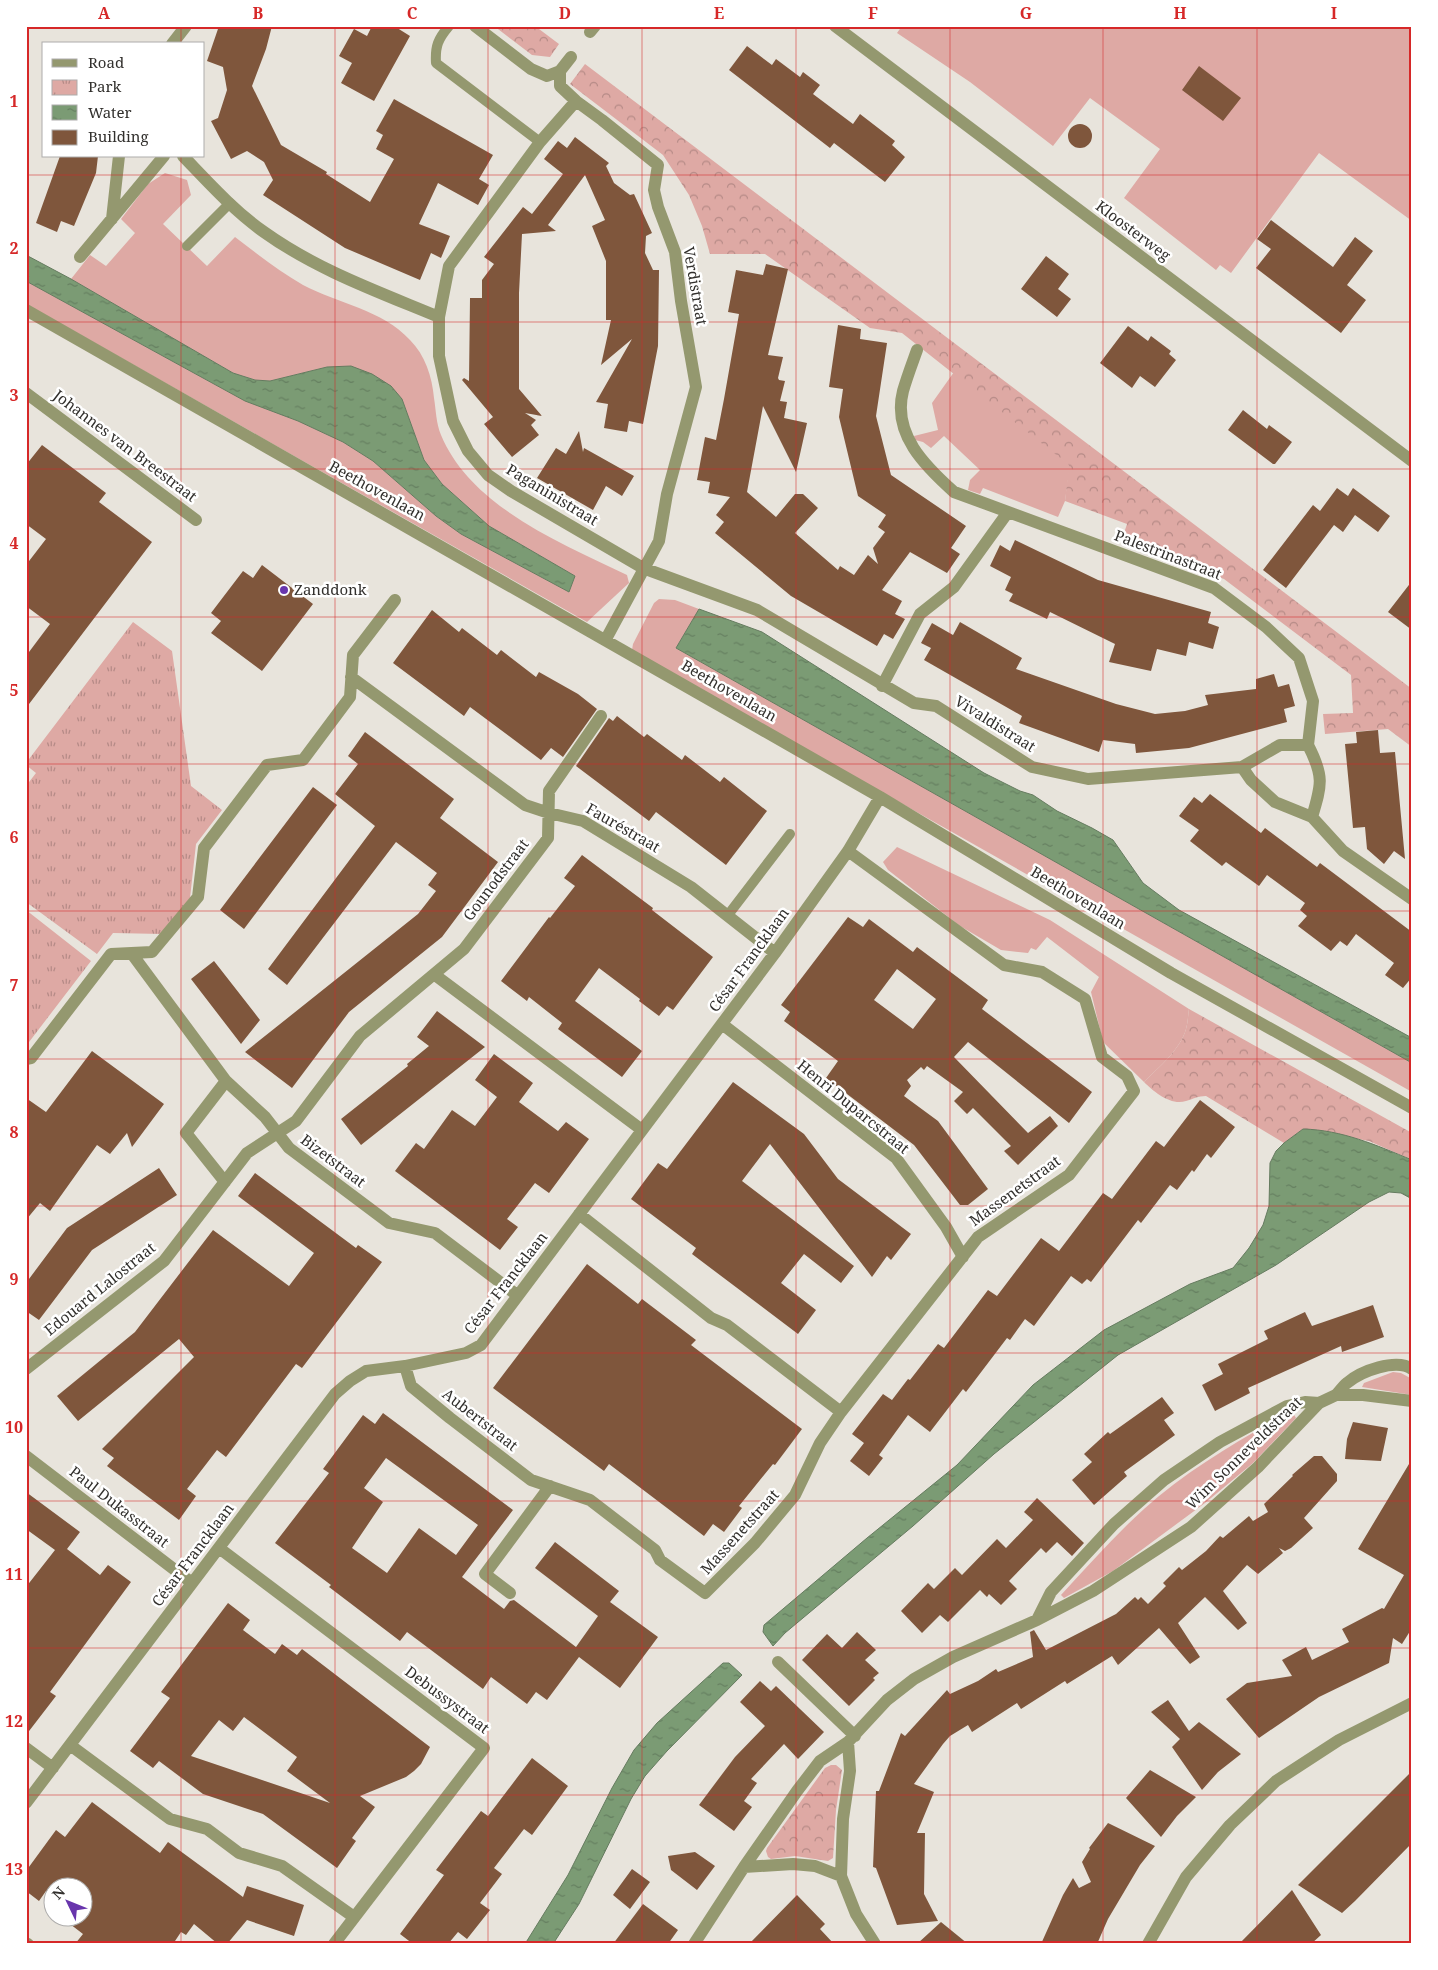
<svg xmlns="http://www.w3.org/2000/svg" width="1438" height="1970" viewBox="0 0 1438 1970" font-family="'Noto Serif',serif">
<defs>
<pattern id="forest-crowns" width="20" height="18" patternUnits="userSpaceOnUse" patternTransform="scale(1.25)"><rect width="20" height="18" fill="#dea9a4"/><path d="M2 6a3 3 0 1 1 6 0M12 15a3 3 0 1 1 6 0" fill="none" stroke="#b58a86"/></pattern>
<pattern id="park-tufts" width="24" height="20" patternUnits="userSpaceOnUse" patternTransform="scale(1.25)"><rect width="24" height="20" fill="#dea9a4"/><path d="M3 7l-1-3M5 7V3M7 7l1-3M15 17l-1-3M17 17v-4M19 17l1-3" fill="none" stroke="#b58a86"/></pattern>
<pattern id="water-ripples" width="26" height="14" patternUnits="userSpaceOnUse" patternTransform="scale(1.25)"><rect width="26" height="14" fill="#7b9b74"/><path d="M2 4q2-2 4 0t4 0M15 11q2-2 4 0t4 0" fill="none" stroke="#657f60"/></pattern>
</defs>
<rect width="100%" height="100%" fill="#e8e4dc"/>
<path fill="#dea9a4" d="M902,26h510v195l-93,-68 -88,120 -11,-8 -4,5 -92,-72 36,-49 -70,-51 -37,48 -83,-64 -73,-49z
M165,173l22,7 4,15 -28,29 44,42 28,-29c22,17 44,34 68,48 34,18 80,25 107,55 15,15 22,36 24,58 2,12 2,25 7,37 30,72 120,108 186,140l2,8 -42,39 -561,-318v-23l219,120 53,20 45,21 30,19 63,55 25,18 108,58 6,-16 -86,-50 -47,-42 -18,-24 -22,-61 -75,-32 -57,14 -15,-1 -22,-7 -162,-94 19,-24 16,11 29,-33 -14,-14 27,-35z
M954,372l116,93 -5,36 -7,16 -75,-29 -3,6 -12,-4 2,-10 10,-10 -36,-34 -13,12 -8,-6 -8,-2 -1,-4 24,-6 -6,-27z
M659,599l16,1 24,9 -23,39 736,415v29l-775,-438 -5,-4 1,-6 21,-41z
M897,847l153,73 139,89c-1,6 -1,13 -3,20 -6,21 -27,38 -42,53l-41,-40 -12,-50 8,-15 -52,-40 -11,13 -5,-2 -3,5 -27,-3 -41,-24 -72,-56 -5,-8z
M1393,1372l8,1 11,6v16l-50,-8 2,-4z
M1293,1413l3,5 -43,45 -48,40 -92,68 -49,27 -3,-3c27,-29 53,-59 83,-86 42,-38 91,-66 140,-94z"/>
<path fill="url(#forest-crowns)" d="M494,26h41l24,18 -9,13 -18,-2z
M585,64l827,625v58l-24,-18 -63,5 -2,-20 30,-1 -2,-38 -127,-96 -103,-37 6,-18 -62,-23 4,-36 -167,-132 -32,-5 -105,-74h-55l-8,-28 -13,-31 -26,-40 -93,-71z
M1189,1009l223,124v27l-43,-19 -66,-12 -19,14 -78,-47c-8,0 -13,3 -20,5 -15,5 -32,-9 -42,-19 15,-15 36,-32 42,-53 2,-7 2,-14 3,-20z
M831,1765h5l6,5 -6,40 -3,48 -5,3 -33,-5 -24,3 -3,-2 -2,-6 1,-3 58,-80z"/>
<path fill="url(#park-tufts)" d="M133,622l39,29 19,135 31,24 -26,34 -6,54 -28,36 -49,-1 -16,21 -71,-52v-116l10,-13 -10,-8v-2z
M26,910l65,51 -65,85z"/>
<path fill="url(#water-ripples)" stroke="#657b5f" d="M26,255l45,24 162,94 22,7 15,1 57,-14 24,-1 21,8 19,12 11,13 22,61 18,24 47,42 86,50 -6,16 -108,-58 -25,-18 -63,-55 -30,-19 -45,-21 -53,-20 -219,-120z
M699,609l63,23 222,141 36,18 13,4 24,16 35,17 21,12 30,43 36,27 233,128v25l-736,-415z
M1303,1129c39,1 73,16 109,31v39l-11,-6 -12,-1 -20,10 -93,63 -158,90 -124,99 -81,72 -128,107 -12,13 -10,-14 1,-7 103,-87 90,-73 76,-80 71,-55 86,-46 43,-16 16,-20 14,-23 6,-19 1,-43 6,-12 8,-8z
M723,1663h6l13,12 -75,76 -22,25 -14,23 -52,105 -26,40h-28l43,-69 44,-87 22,-38 23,-27z"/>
<path fill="#7f563c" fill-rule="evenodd" d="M219,26h53l-6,23 -14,37 29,59 46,27 -1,2 44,28 24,-43 -18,-10 7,-14 -7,-4 18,-32 99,56 -14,24 10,6 -11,20 -40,-22 -19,41 31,12 -9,22 -10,-5 -11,27 -75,-32 -82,-53 10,-15 -9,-18 -17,-11 -16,8 -20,-38 7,-3 9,-28 -4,-23 -16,-6z
M372,26h22l16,10 -36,65 -33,-18 11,-20 -13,-7 15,-27 13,7z
M747,46l25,19 4,-6 24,18 3,-5 17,13 -7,9 40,30 7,-10 35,27 -3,4 13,12 -20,25 -51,-39 -4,5 -101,-78z
M1199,66l42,32 -18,23 -41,-31z
M1068 136a12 12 0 1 1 24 0a12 12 0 1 1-24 0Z
M575,137l34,26 -3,3 8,17 16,12 4,-1 18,39 -6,3 -1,17 8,17h6l-1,76 -15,78 -14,-3 -2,11 -23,-4 4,-24 -12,-2 36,-63 -31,26 10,-45h-5v-59l-14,-35 13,-6 -20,-45 -37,50 8,6 -34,3 -3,59v96l23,27 -17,-3 11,7 -5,5 8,10 -27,22 -28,-33 9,-7 -31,-37 2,-2 5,3 1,-83h12v-18l12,-16 -10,-7 39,-50 9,7 31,-40 -19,-15 14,-18 9,7z
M60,156h38l-2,17 -22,53 -13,-5 -4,11 -21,-9z
M1271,220l62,47 22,-30 18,14 -26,34 19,15 -25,33 -85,-65 15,-19 -14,-10z
M1046,256l23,18 -11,15 13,10 -14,18 -36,-28z
M766,264l22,5 -20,86 15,2 -5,21 1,2 6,1 -5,20 7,1 -3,16 23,5 -11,49 -33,-66 -16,86 29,25 19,-23h8l15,14 -23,25 43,37 2,-4 14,9 14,-20 10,9 -5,-16 12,-16 -7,-5 8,-12 -28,-19 -19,-79 4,-28 -14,-2 9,-62 23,4 -1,10 27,4 -11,73 15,59 75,51 -15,22 9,6 -13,19 -37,-21 -28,38 20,11 -7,13 10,5 -12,20 -9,-5 -7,12 -86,-50 -76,-63 9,-11 -8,-7 14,-18 -22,-4 2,-11 -13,-2 8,-43 11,3 8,-41 15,-85 -11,-2 8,-42 27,5z
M1128,326l20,15 3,-5 20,15 -2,3 7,6 -21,27 -15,-11 -8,12 -32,-25z
M1243,410l24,19 2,-4 23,17 -17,22h-2l-45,-34z
M579,431l4,21 1,-4 50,28 -12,20 -16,-10 -13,24 -56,-32 19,-30 10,6z
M42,445l64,48 -7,9 53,40 -126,166v-52l24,-32 -24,-18v-41l20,-26 -20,-15v-59z
M1337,488l11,8 5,-8 37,28 -12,16 -23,-17 -12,17 -9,-7 -48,63 -23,-18 50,-65 7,6z
M1015,540l83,40 113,32 -3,11 11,4 -6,22 -24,-7 -3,14 -29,-7 -6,22 -42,-9 6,-18 -65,-32 -3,7 -38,-18 4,-7 -8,-4 6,-13 -21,-11 10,-21 10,6z
M262,565l51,39 -51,67 -51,-38 10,-12 -10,-8 32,-42 10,7z
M1412,581v49l-24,-18z
M432,610l27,22 3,-4 35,27 4,-5 35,27 3,-5 39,22 19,15 -34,48 -12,-9 -10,12 -71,-53 -6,9 -71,-53z
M960,622l62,36 -6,11 100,35 39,10 30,-3 23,-6 -3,-10 51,-6v-10l18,-5 4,13 11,-3 6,22 -11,3 3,13 -98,26 -53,5 -1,-9 -32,-4 -4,12 -80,-29 3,-7 -98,-56 7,-12 -10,-5 11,-20 21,12z
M617,716l27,21 3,-3 35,26 3,-5 35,27 4,-5 43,34 -41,54 -70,-53 -7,9 -73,-55 33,-48 4,3z
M1378,730l2,23 15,-1 10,107 -11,-8 -10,13 -17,-15 -2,-22 -12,1 -8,-84 12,-1 -1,-11z
M365,732l89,67 -14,19 58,44 -56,75 -93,75 -57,76 -47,-36 173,-138 18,-23 -8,-6 9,-12 -41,-31 -109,143 -19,-16 107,-143 -40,-32 23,-30 -10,-8z
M313,787l24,18 -93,124 -24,-19z
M1210,794l51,39 4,-5 52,39 3,-4 92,69v45l-9,11 -18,-13 9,-12 -38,-29 -9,12 -7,-5 -9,10 -33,-25 9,-10 -7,-6 5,-7 -38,-28 -8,11 -33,-24 -4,4 -32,-25 9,-11 -20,-14 15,-19 8,6z
M582,855l71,53 -1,2 61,47 -40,53 -6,-4 -8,10 -20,-15 1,-2 -41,-31 -24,33 67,50 -20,26 -64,-48 4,-6 -33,-26 -2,4 -26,-20 48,-64 1,1 25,-32 -11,-8z
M848,917l15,10 6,-8 44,33 4,-5 71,53 -6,9 110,83 -23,31 -101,-81 -14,15 74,76 22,-17 8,10 -40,39 -14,-14 7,-5 -38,-38 -6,6 -13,-13 9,-9 -36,-26 -3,4 -3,-3 -14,13 4,6 -7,10 34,25 50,68 -20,16h-8l-46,-60 -88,-67 12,-17 -54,-40 6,-9 -9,-7zM897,969l39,30 -23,30 -39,-29z
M214,961l46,59 -19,24 -50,-65z
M437,1011l48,36 -124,98 -20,-26 67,-53 -1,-2 22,-18 -12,-9z
M92,1051l72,53 -32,43 -5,-14 -17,21 -13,-9 -47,66 -10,-8 -14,17v-122l20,14z
M494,1054l39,29 -14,19 39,29 8,-9 23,17 -40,54 -14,-10 -28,36 11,8 -18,23 -105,-79 21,-28 8,6 28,-39 23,16 22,-29 -22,-17z
M733,1082l71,52 34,45 73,55 -20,26 -4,-4 -15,21 -102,-133 -28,37 112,85 -13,17 -37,-29 -23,29 35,27 -18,24 -106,-80 4,-6 -65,-49 27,-36 9,6z
M1200,1100l35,27 -24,31 -4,-4 -13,18 -2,-2 -15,20 -7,-5 -29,38 -3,-3 -47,62 -4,-3 -5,5 -11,-8 -37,50 -9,-7 -15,21 -3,-2 -41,54 -3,-3 -33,43 -22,-17 -29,40 4,3 -14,18 -19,-15 14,-18 -12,-9 31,-40 9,6 16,-21 2,1 28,-36 6,4 44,-58 9,6 44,-58 18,13 44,-58 9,6 44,-58 8,6z
M159,1168l18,27 -85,55 -53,70 -13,-9v-28l41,-55z
M255,1173l101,75 2,-3 24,17 -80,106 -6,-4 -70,93 -9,-7 -30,39 9,7 -17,24 -72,-54 7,-8 -12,-9 92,-92 -15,-18 -101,82 -21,-25 78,-64 78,-102 76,56 25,-33 -76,-57z
M587,1264l51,40 4,-5 54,41 -5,5 111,84 -27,36 -2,-1 -34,42 3,2 -18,24 -11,-8 -9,12 -95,-72 -5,7 -111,-83z
M1373,1305l11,32 -42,15 -1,-6 -93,42 2,5 -35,18 -13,-26 21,-11 -5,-10 50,-25 -4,-8 41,-19 7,14z
M1162,1397l12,16 -10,7 11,15 -51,37 3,4 -33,29 -22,-25 20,-18 -8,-8 24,-22 2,2z
M383,1413l130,97 -51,67 42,32 6,-8 4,-1 62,47 22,-31 -63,-48 20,-26 64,49 -9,11 48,35 -38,51 -41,-31 -32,43 -11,-8 -9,12 -36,-27 -8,12 -76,-57 -7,9 -71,-54 2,-2 -56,-42 54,-70 -6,-4 40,-54 12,9zM386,1458l92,67 -22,30 -37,-27 -32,45 -35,-25 31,-46 -19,-14z
M1353,1422l35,6 -7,33 -36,-2 2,-20z
M1314,1456h8l15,18v7l-33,37 9,10 -22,20 -6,3 -6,-3 4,5 -25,21 -11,-9 -24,26 24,32 -9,7 -33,-33 -27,26 22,34 -10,7 -31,-36 -41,37 -6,-9 -45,28 -2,-3 -44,28 -4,-6 -45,29 -4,-7 -18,11 -7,8 -29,40 20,8 -17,41h8l-1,61 14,27 -41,4 -21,-57 -3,-1 3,-76h3l22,-58 4,3 42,-46 3,4 28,-13 18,-12 2,3 35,-15 -3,-25 4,-2 12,20 70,-36 19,-17 3,3 3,-3 7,7 18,-18 -3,-3 16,-16 3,3 24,-19 14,-15 3,2 26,-22 4,5 15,-9 -4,-8 29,-28 -1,-1z
M1412,1459v169l-10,16 -9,-6 -4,25 -70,34 -60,41 -33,-39 21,-16 45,-7 -10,-16 24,-13 6,13 37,-18 -7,-13 40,-21 2,1 20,-34 -46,-26z
M26,1492l54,40 -13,17 33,26 8,-10 23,17 -81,110 6,4 -30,39v-148l29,-37 -29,-21z
M1037,1498l47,45 -12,13 -15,-14 -11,11 -5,-5 -32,33 8,8 -16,16 -12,-11 -2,3 -7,-7 -32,32 -8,-7 -18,18 -21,-22 27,-28 6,6 21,-21 7,7 35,-36 9,9 27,-28 -9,-8z
M228,1603l22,17 -7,10 32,24 7,-10 15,11 5,-6 128,98 -9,17 -7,7 -8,6 -46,19 15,11 -23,31 4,3 -19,27 -74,-54 -60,-20 -44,-33 -6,7 -23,-17 40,-53 -9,-6zM244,1717l53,40 -10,14 43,32 -139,-47 28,-36 14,11z
M857,1632l19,18 -11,10 14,13 -6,5 2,2 -26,26 -47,-46 25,-26 15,14z
M760,1681l11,10 5,-5 48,46 -26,27 -14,-15 -33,35 6,4 -13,18 8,6 -18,24 -35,-26 36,-48 30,-31 -25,-24z
M1168,1700l21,31 10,-9 42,32 -23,18 -16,18 -30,-43 8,-8 -29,-27z
M532,1758l36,28 -36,49 -8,-6 -30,39 8,6 -22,29 10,7 -23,29 -9,-7 -10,12h-35l-13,-10 44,-59 -8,-5 45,-59 7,5z
M1150,1770l46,27 -19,19 -16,21 -35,-39z
M1412,1771v72l-57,58 -13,12 -44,-28z
M92,1802l68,51 8,-11 75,55 4,-11 57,19 -10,31 -47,-16 -20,24h-9l-24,-20 -8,11 -5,-3 -8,12h-98l8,-10 -13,-10 5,-6h7v-30h-30v7l-6,-4 -7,10 -13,-10v-20l30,-41 9,7z
M1108,1823l47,23 -15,19 -32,54 -11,25h-56l22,-49 10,-17 6,10 12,-6 -9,-20 8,-13 -1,-1z
M695,1852l20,14 -18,24 -26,-20 -3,-14z
M632,1869l18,13 -20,27 -17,-14z
M1292,1890l29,45 -10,9h-72z
M797,1895l28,29 -5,5 14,15h-85z
M643,1904l35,26 -10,14h-55z
M941,1922l27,22h-51z"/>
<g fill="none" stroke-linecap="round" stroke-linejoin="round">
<path stroke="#94986f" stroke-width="10" d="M449,26c-11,13 -14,20 -13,37l104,79
M187,246l43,-43
M728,915l62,-81"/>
<path stroke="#94986f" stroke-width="12" d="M475,26l56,43 16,7 13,-5v15l16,15 26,19 56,45 -4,25 4,17 17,45 6,49 15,86 -29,107 -8,47 -53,98
M835,26l577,435
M590,32l5,-6
M172,44l14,-18
M560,71l11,-14
M576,101l-36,41 -91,124 -10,51v39l14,65 15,30 20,24 23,16 132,77 114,42 157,93 22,3 96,61 56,12 154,-12 38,-22h28c16,31 14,39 4,72
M183,156c25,26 51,55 81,76 53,38 115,60 175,85
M112,219l7,-63
M80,257l84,-101
M26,310l854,487 291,176 241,135
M917,350c-5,14 -10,27 -14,41 -11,43 22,75 51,101l260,96 52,39 33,31 14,43 -5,44
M26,393l170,127
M351,677l174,128 24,8 34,8 108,66 84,66
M882,686l38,-72 34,-27 54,-75
M1242,767l9,13 24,22 37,15 31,34 69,48
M132,954l94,127 39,36 24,31 100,75 46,10 82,62
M435,975l207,155
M722,1024l174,134 50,69 17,30
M26,1059l5,-1 80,-104 41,-2 46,-55 6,-49 63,-83 36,-5 47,-63 3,-42 42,-55
M225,1182l-39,-49 40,-52
M579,1214l132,104 16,7 114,87
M405,1366l6,20 39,32 81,62 59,20 65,50 5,10 45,33 50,-50 40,-48 25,-52 21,-31 137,-175 91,-62 65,-84 -7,-15 -25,-19 -17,-58 -43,-27 -38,-7 -156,-114
M26,1369l138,-108 83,-108 49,-32 64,-85 104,-87 84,-111 1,-47 52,-75
M1336,1395c4,-4 7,-9 11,-12 14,-12 49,-25 65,-14
M26,1456l166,127
M219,1548l265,200 -150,196
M510,1593l-25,-19 65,-88
M1037,1620l14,-28 63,-68 50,-44 56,-38 67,-36 18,-4 14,1 17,-8h27l49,6
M778,1662l77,74
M70,1745l100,74 37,10 32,24 43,13 72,51
M26,1748l27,20
M26,1803l309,-409 15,-13 16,-10 39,-5 61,-13 15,-8 294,-392 73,-102 32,-54
M744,1867l49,-3 22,2 26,10
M26,1943l2,1
M694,1944l50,-77 53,-76 23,-30 28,-19
M875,1944l-19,-30 -15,-38 2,-57 7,-48 -2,-29 39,-42 27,-21 39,-22 84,-37 56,-29 98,-64 67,-60 61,-64
M1148,1944l38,-67 44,-52 46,-44 63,-41 73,-37"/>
</g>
<path fill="none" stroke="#d62828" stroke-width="1" stroke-opacity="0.55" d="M181,26v18M335,26v1918M488,26v1918M642,26v1918M796,26v1918M950,26v1918M1103,26v1918M1257,26v1918M181,156v1788M26,175h1386M26,322h1386M26,469h1386M26,617h1386M26,764h1386M26,911h1386M26,1059h1386M26,1206h1386M26,1353h1386M26,1501h1386M26,1648h1386M26,1795h1386"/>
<circle fill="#6835ac" stroke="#fff" stroke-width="2" cx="284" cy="590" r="5"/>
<g text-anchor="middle" stroke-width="5" stroke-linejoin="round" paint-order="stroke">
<g font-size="15" fill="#32302d" stroke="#fff">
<text transform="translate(1133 231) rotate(37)" y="5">Kloosterweg</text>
<text transform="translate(695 286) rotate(80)" y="5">Verdistraat</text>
<text transform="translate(125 446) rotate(37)" y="5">Johannes van Breestraat</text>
<text transform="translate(377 491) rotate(29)" y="5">Beethovenlaan</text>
<text transform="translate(552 495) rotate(31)" y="5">Paganinistraat</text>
<text transform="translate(1168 555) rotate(21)" y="5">Palestrinastraat</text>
<text transform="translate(729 691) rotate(30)" y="5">Beethovenlaan</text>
<text transform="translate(995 724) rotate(32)" y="5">Vivaldistraat</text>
<text transform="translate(623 828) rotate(30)" y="5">Fauréstraat</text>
<text transform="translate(496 880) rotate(-53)" y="5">Gounodstraat</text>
<text transform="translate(1078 898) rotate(31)" y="5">Beethovenlaan</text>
<text transform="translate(749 960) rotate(-54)" y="5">César Francklaan</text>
<text transform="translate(853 1107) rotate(39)" y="5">Henri Duparcstraat</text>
<text transform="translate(333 1161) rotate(37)" y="5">Bizetstraat</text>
<text transform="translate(1015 1191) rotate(-36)" y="5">Massenetstraat</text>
<text transform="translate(506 1283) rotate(-52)" y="5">César Francklaan</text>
<text transform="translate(100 1289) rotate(-39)" y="5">Edouard Lalostraat</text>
<text transform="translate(480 1420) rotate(38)" y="5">Aubertstraat</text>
<text transform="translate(1244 1453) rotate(-44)" y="5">Wim Sonneveldstraat</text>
<text transform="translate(119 1507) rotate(38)" y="5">Paul Dukasstraat</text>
<text transform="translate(740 1532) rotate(-48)" y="5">Massenetstraat</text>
<text transform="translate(193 1555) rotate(-53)" y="5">César Francklaan</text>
<text transform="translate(447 1700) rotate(37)" y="5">Debussystraat</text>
</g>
<g font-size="15" fill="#32302d" stroke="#fff" text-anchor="start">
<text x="294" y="595">Zanddonk</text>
</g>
</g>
<rect width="1438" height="1970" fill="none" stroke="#ffffff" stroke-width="55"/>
<rect x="42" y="42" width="162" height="115" fill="#ffffff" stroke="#adacab"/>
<rect x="52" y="59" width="25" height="8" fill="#94986f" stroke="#adacab"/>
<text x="88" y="68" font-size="15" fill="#32302d">Road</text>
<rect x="52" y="80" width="25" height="15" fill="url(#park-tufts)" stroke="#adacab"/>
<text x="88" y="92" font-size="15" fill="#32302d">Park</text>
<rect x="52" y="105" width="25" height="15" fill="url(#water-ripples)" stroke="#adacab"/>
<text x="88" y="118" font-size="15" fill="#32302d">Water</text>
<rect x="52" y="130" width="25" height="15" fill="#7f563c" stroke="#adacab"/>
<text x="88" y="142" font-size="15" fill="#32302d">Building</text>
<g transform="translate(68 1902) rotate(313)"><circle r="24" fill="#ffffff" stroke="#adacab"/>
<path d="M0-4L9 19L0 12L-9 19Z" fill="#6835ac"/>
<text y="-8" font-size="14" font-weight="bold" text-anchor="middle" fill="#32302d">N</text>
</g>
<rect x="28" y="28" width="1382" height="1914" fill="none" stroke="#d62828" stroke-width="2"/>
<g font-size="16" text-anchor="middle" font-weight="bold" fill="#d62828">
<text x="104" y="19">A</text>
<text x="258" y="19">B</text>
<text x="412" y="19">C</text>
<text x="565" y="19">D</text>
<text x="719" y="19">E</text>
<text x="873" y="19">F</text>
<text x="1026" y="19">G</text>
<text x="1180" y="19">H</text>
<text x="1334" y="19">I</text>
<text x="14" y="107">1</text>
<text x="14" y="254">2</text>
<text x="14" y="401">3</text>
<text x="14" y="549">4</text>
<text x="14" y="696">5</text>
<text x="14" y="843">6</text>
<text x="14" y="991">7</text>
<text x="14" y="1138">8</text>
<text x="14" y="1285">9</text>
<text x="14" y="1433">10</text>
<text x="14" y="1580">11</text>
<text x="14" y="1727">12</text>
<text x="14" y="1875">13</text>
</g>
</svg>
